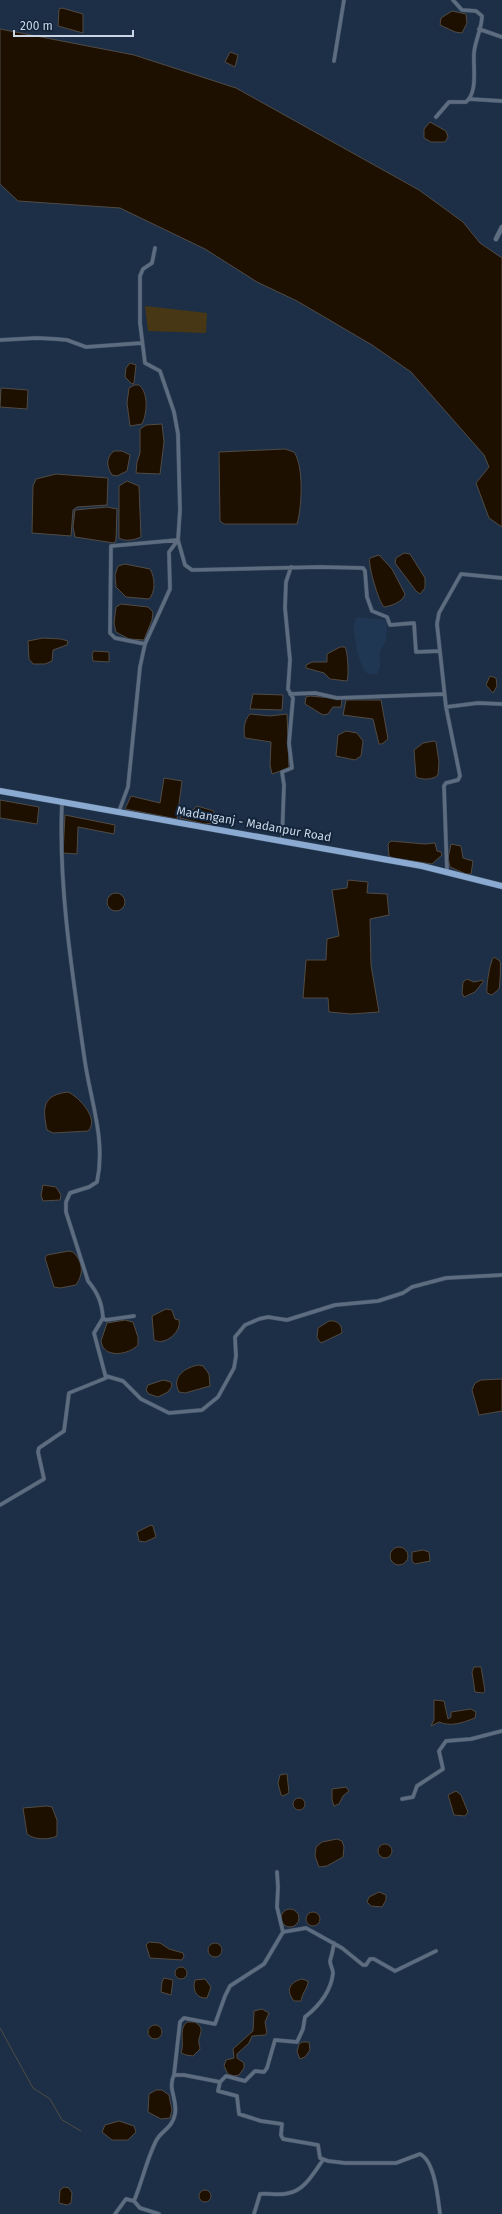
<svg xmlns="http://www.w3.org/2000/svg" width="502" height="2214" viewBox="0 0 502 2214" font-family="'Fira Sans',sans-serif">
<rect width="100%" height="100%" fill="#1c2f46"/>
<path fill="#203754" d="M358,617l27,3 2,4 -1,17 -6,10v16l-3,7h-9l-4,-4 -7,-18 -4,-26 3,-8z"/>
<path fill="#483715" d="M145,306l62,7 -1,20 -58,-2z"/>
<path fill="#1d1000" stroke="#514b45" d="M62,8l21,6v19l-25,-7 1,-17z
M452,11l14,3 1,9 -5,10 -7,-1 -15,-7 1,-7z
M0,29l134,26 102,33 183,102 44,32 17,21 22,15v269l-13,-9 -13,-35 13,-16 -5,-12 -73,-83 -39,-27 -75,-44 -40,-19 -52,-33 -85,-41 -102,-7 -18,-17z
M230,52l8,3 -3,12 -10,-5z
M430,122l16,9 2,6 -3,5h-14l-7,-4v-9z
M130,363l6,2 -2,18 -2,1 -7,-7 1,-9z
M134,385h5c10,8 8,29 3,39l-12,2 -3,-23 2,-15z
M1,388l27,2 -1,19 -27,-2z
M162,424l2,18 -4,32 -24,-1 1,-11 3,-9v-24l6,-4z
M285,449l9,3c10,14 8,55 3,72h-73l-4,-3 -1,-69z
M114,451h8l8,4 -3,16 -10,5 -5,-1c-6,-9 -6,-18 2,-24z
M56,474l52,4 -1,27 -30,2 -4,3 -2,26 -39,-3 1,-47 3,-7z
M127,481l12,5 2,51c-7,3 -15,5 -22,1v-52z
M107,507l10,2 -1,31 -2,3 -39,-6 -2,-10 2,-17z
M404,553l6,1 15,24v10l-5,6 -4,-3 -21,-28 1,-5z
M379,555l13,14 13,25c-2,8 -14,12 -21,13 -5,-4 -17,-44 -14,-49z
M125,564l25,5c5,8 6,23 -1,30l-23,-2 -10,-10 -1,-12 3,-9z
M121,604l27,3 5,5 -1,8 -8,20 -15,-1 -13,-7 -2,-9 2,-16z
M43,638l18,1 7,2 -1,4 -14,5 -1,11 -7,3h-12l-4,-5 -1,-18z
M340,647h5c3,5 4,29 2,34l-17,-2 -6,-6 -18,-5v-3l6,-3h15v-8z
M94,651l15,1v10l-16,-1 -1,-7z
M490,676l6,2 1,8 -4,7 -7,-8z
M253,694l30,1 -1,15 -32,-1z
M310,696l32,3 -1,8h-8l-5,7 -5,1 -18,-11 1,-7z
M346,700h35l7,39 -6,5h-3l-6,-25 -30,-4z
M250,714l20,2 17,-2 2,54 -17,6 -2,-9 1,-23 -26,-4c-2,-7 -1,-18 5,-24z
M346,731l11,2 6,8 -2,15 -6,4 -19,-4 2,-21z
M434,741l2,1 3,20 -1,13c-5,5 -16,5 -22,2l-2,-27 9,-7z
M164,778l18,3 -5,38 -52,-10 6,-13 29,7z
M0,800l39,7 -2,17 -37,-6z
M197,806l17,5 -1,12 -8,1 -25,-6 2,-10 11,2z
M65,815l50,10 -1,9 -36,-7 -1,27 -14,-1z
M391,841l34,3 10,-1 2,8 4,1 1,3 -10,9 -39,-6 -4,-2 -1,-12z
M451,844l10,2 2,12 10,3 -2,13h-5l-16,-7 -2,-9z
M348,880l20,2 -1,11 20,1 2,21 -19,4 1,46 8,47 -28,2 -22,-2 -1,-14h-25l3,-38h20l1,-21 12,-3 -7,-46 15,-2z
M107 902a9 9 0 1 1 18 0a9 9 0 1 1-18 0Z
M494,957l6,4c1,3 0,25 -1,28l-7,6 -5,-2c-1,-6 3,-33 7,-36z
M467,979l7,3 9,-2v2l-8,10 -11,5 -2,-4 1,-11z
M68,1092c11,5 32,27 20,39l-35,2 -6,-3c-5,-23 -4,-35 21,-38z
M43,1185l13,2 5,8 -1,5 -17,1 -2,-6z
M69,1251l4,1c10,10 11,21 3,33l-16,3 -6,-1 -9,-29 2,-3z
M166,1309l6,1 3,9 4,1c3,12 -14,26 -25,20l-2,-24z
M125,1320l8,2 5,15v8c-9,10 -35,14 -37,-4l6,-18z
M329,1321c8,-1 13,3 13,12l-21,10 -4,-5 1,-10z
M199,1365l4,1 6,8 1,12 -25,7 -6,-1c-8,-15 6,-25 20,-27z
M502,1379v32l-23,4 -7,-25 3,-7 6,-3z
M163,1380l8,2 1,4 -4,6 -10,5 -9,-3 -3,-4 2,-5z
M151,1525l2,1 3,11 -11,5 -6,-1 -2,-9z
M390 1556a9 9 0 1 1 18 0a9 9 0 1 1-18 0Z
M423,1550l6,2 1,9 -15,3 -3,-3v-9z
M474,1667h7l4,24 -2,2 -8,-1 -3,-20z
M434,1700l10,1 4,18 3,-2v-5l20,-3 5,3 -1,6c-13,5 -24,9 -36,4l-8,4 3,-6z
M285,1774h2l2,19 -6,3 -2,-1 -3,-12 2,-8z
M346,1787l3,4 -6,5 -4,8 -5,2 -2,-6v-11z
M456,1791l5,4 7,17 -3,4 -11,-1 -6,-20z
M293 1804a6 6 0 1 1 12 0a6 6 0 1 1-12 0Z
M47,1806l5,1 5,13v16c-8,4 -23,4 -30,-2l-4,-26z
M337,1839l5,2 2,6 -1,10 -16,9 -8,1 -4,-11 1,-9 6,-5z
M378 1851a7 7 0 1 1 14 0a7 7 0 1 1-14 0Z
M379,1892l7,3v5l-4,7 -11,-1 -4,-4 2,-5z
M281 1918a9 9 0 1 1 18 0a9 9 0 1 1-18 0Z
M306 1919a7 7 0 1 1 14 0a7 7 0 1 1-14 0Z
M149,1942l11,1 9,6 14,4 1,3 -2,4 -32,-2 -4,-13z
M208 1950a7 7 0 1 1 14 0a7 7 0 1 1-14 0Z
M175 1973a6 6 0 1 1 12 0a6 6 0 1 1-12 0Z
M164,1978l9,2 -2,15 -10,-3 1,-10z
M205,1979l6,8 -4,11c-11,1 -15,-9 -12,-18z
M302,1979l6,2c0,7 -6,12 -7,20h-7c-9,-11 -4,-19 8,-22z
M262,2009l7,4 -4,9 2,11 -2,2 -13,1 -3,7 -12,11v4l7,5v5l-5,7 -5,1 -6,-2 -4,-8 2,-6 8,-2 -1,-9 20,-18 1,-20z
M187,2022h8c9,6 6,9 4,17 -1,3 1,7 1,10l-7,7 -7,-1 -5,-2c4,-10 -3,-24 6,-31z
M148 2032a7 7 0 1 1 14 0a7 7 0 1 1-14 0Z
M302,2042h7l1,8 -5,7 -5,2 -3,-7 2,-8z
M156,2090h6l7,5 3,15 -2,8 -9,1 -13,-7 1,-18z
M119,2121l15,5 2,6 -8,8h-16l-10,-8 3,-7z
M64,2187l5,1 3,5 -1,10 -4,2 -8,-2 1,-13z
M199 2196a6 6 0 1 1 12 0a6 6 0 1 1-12 0Z"/>
<g fill="none" stroke-linecap="round" stroke-linejoin="round">
<path stroke="#514b45" stroke-width="1" d="M0,2028l33,60 17,11 12,21 19,11"/>
<g stroke="#384a60" stroke-width="4.5">
<path id="minor" d="M479,29l23,8
M334,61l10,-61
M469,99l33,2
M436,117l13,-15h17c12,-10 7,-33 8,-49 1,-12 8,-25 8,-37l-6,-5 -14,-1 -9,-10
M0,340l37,-2 19,1 11,1 19,7 56,-4
M178,540l7,25 7,5 128,-3 43,1 2,3 2,26 5,14 15,6 3,8 24,-2 2,29 24,-1
M145,644l-30,-6 -5,-5 1,-87 67,-6 2,-30 -2,-76 -4,-22 -14,-41 -15,-8 -5,-40v-47l3,-7 9,-6 3,-15
M290,694l25,-1 22,5 107,-4
M446,707l32,-4 24,1
M62,802c-4,85 11,176 23,260 6,40 21,79 12,120l-8,5 -19,6 -4,9v10l22,69c10,12 14,22 15,37l3,2 28,-4
M119,811l9,-24 12,-120 5,-23 25,-55 -1,-37 9,-12
M282,840l2,-55 -2,-13 10,-4 -3,-25 4,-45 -5,-9 2,-29 -5,-52 1,-26 5,-15
M447,871l-3,-85 2,-3 12,-3 2,-4 -14,-69 -9,-83 2,-11 22,-39 41,4
M106,1376l17,5 18,18 28,14 33,-3 16,-13 16,-29 2,-12 -1,-19 10,-12 14,-6 9,-2 19,3 48,-15 43,-4 25,-8 9,-6 34,-9 56,-3
M0,1505l44,-26 -6,-27 1,-4 25,-17 5,-38 37,-15 -12,-45 9,-15
M402,1799l11,-2 4,-11 26,-17 -4,-18 7,-10 25,-2 31,-8
M277,1872l1,15 -1,20 6,25
M174,2075l6,-53 4,-4 31,6 10,-28 5,-10 34,-22 19,-32 23,-4 36,20 21,17h3l4,-6h4l21,12 41,-20
M220,2082l6,-6 19,5 10,-10 9,1 3,-4 8,-28 22,2 6,-13 2,-12c14,-11 26,-25 28,-44 0,-4 -3,-8 -3,-12 2,-6 3,-11 4,-18
M134,2201c8,-19 12,-39 21,-58 5,-13 17,-13 20,-29 3,-15 -8,-25 -1,-39h10l36,7 -2,9 19,5 2,18 22,7 21,3 -1,11 2,4 35,6 2,13 8,3 17,2h51l24,-9c15,7 18,45 20,60
M115,2214l11,-15 8,2 6,7 19,6
M254,2214l6,-20c9,-1 20,2 29,-1 16,-3 25,-21 34,-33"/>
</g>
<g stroke="#384a60" stroke-width="5.5">
<path id="tertiary" d="M496,239l6,-12"/>
</g>
<g stroke="#384a60" stroke-width="7">
<path id="primary" d="M0,791l422,75 80,20"/>
</g>
<use href="#minor" stroke="#5d6c7f" stroke-width="3.5"/>
<use href="#tertiary" stroke="#5d6c7f" stroke-width="4.5"/>
<use href="#primary" stroke="#8baad1" stroke-width="6"/>
</g>
<g text-anchor="middle" stroke-width="4" stroke-linejoin="round" paint-order="stroke">
<g font-size="12" fill="#cad6e6" stroke="#12253b">
<text transform="translate(254 824) rotate(10)" y="4">Madanganj - Madanpur Road</text>
</g>
</g>
<path d="M14 30v6h119v-6" fill="none" stroke="#cad6e6" stroke-width="2"/>
<text x="20" y="30" font-size="12" fill="#cad6e6" stroke="#12253b" stroke-width="3" paint-order="stroke">200 m</text>
</svg>
